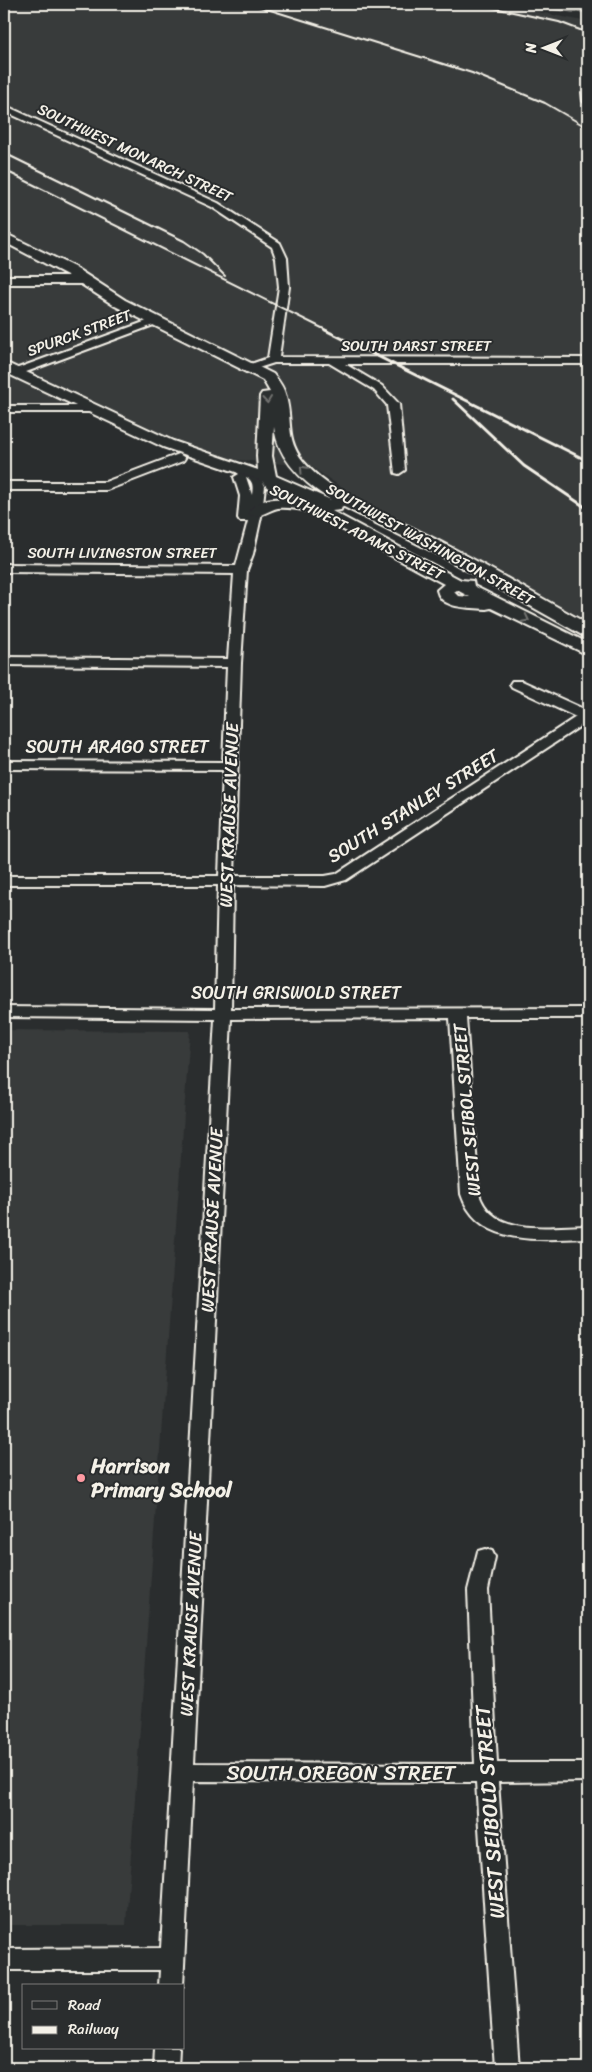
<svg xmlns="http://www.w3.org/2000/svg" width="592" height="2072" viewBox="0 0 592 2072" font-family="Sriracha,sans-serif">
<rect width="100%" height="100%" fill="#2a2d2e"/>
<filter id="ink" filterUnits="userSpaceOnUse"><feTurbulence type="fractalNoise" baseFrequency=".02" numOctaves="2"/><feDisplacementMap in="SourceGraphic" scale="10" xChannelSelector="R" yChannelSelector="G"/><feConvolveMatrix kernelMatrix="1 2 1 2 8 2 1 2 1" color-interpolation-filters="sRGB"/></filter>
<g filter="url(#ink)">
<path fill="#373a3a" d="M4,4h495l89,18v599l-237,-127 -41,-28 -85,-7 -23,-6 -43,-17 -57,-30h-98z
M4,1030l186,1 -64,894h-122z"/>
<path fill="#676866" stroke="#9f9f9a" d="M510,4h78v8h-16z"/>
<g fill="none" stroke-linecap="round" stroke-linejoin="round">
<g stroke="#f4f1e8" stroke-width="4">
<path id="minor" d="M4,105l214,98 62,40 7,15 2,29 -10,70 309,1v6h-243l37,22 17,18 6,66 -6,4 -4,-1 -8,-68 -13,-15 -45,-27h-55l-28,9 -6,-3 2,-2 26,-9 11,-71 -3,-29 -4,-11 -60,-40 -208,-96z
M155,318l5,3 -1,2 -141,52 -4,1 -6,-3 2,-2z
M4,406h90l6,3 -6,3h-90z
M179,454l6,4 -2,3 -76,29h-103v-8h101z
M238,464l21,10 6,12 -3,26 -9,42 -6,16 -6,93 -7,213h91l11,-2 240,-157 -64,-30 -2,-3 2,-3h10l66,30v10l-242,159 -21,6 -92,-1 -2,124 357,-1v10h-122l13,176c14,44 73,32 109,32v12c-46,1 -109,10 -127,-44l-11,-176 -219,1 -37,744 281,1 -7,-174 10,-39 7,-2 7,2 3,6 -7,33 9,173h91v18l-90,1 21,286h-24l-19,-286 -283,-1 -10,205h-24l1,-16h-156v-21l157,-1 54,-929 -211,-2v-10l211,2 3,-124h-214v-9h215l4,-106 -219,-1v-8l219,1 4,-95 -223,-2v-8l224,2 6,-85 -230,-2v-8l232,2 12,-45h-8l-2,-3 2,-22 -6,-19 5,-3 -7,-6zM246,477c8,4 7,11 6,18z
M155,2048h24l-1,20h-24z"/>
</g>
<g stroke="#f4f1e8" stroke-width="4">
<path id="major" d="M4,233l70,34 51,33 148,74c6,7 11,14 13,23 7,24 -1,41 17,64 32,38 84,53 126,75 54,27 106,59 159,88v12l-6,-1 -144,-81 -96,-48 -1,4 -9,1 129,69 12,1 1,5 114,57v12l-97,-47 -5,1c-16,-2 -45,1 -49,-19l7,-6 -136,-73c-10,-2 -20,-4 -30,-3 -10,2 -17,10 -28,7l-2,-3c12,-18 43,-14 61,-10l-29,-13c-10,4 -12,-1 -18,-8l-99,-34 -159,-75v-9l5,1 164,77 85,29 -1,-14 3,-60 2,-3 8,-1 -7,-12 -148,-74 -34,-22h-77v-8h65l-65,-34zM274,427c4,33 30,56 57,73l-55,-24 -4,-20zM457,590l13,7 -12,-1 -4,-4z"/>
</g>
<use href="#minor" fill="#2a2d2e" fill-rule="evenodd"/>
<use href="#major" fill="#2a2d2e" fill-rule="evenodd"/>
<path stroke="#f4f1e8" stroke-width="2" d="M251,4l221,69 73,30 43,25
M476,4l83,18 29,11
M581,92l1,9 6,7
M4,153l180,88 19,13 22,22
M4,170l324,161"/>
<path stroke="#f4f1e8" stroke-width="3" d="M325,330l263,131
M453,399l71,67 64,43"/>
</g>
<defs><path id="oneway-chevron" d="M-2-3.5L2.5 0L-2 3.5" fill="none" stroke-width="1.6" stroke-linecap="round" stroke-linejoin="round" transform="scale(1.25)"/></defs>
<g stroke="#71726f">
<use href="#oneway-chevron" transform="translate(267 400) rotate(83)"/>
<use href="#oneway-chevron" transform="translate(303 469) rotate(-133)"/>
<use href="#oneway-chevron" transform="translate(526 619) rotate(27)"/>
</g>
</g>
<circle fill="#ff9aa2" stroke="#2a2d2e" stroke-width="2" cx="81" cy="1478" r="5"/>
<g text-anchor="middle" stroke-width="4" stroke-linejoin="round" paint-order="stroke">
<g font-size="15" fill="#f4f1e8" stroke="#2a2d2e">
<text transform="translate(135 153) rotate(25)" y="5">SOUTHWEST MONARCH STREET</text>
<text transform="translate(79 333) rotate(-20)" y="5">SPURCK STREET</text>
<text x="416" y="351">SOUTH DARST STREET</text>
<text transform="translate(357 532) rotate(27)" y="5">SOUTHWEST ADAMS STREET</text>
<text transform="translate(430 544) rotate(29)" y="5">SOUTHWEST WASHINGTON STREET</text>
<text x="122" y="558">SOUTH LIVINGSTON STREET</text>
</g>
<g font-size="18" fill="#f4f1e8" stroke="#2a2d2e">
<text x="117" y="753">SOUTH ARAGO STREET</text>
<text transform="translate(413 806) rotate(-32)" y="6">SOUTH STANLEY STREET</text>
<text transform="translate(229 815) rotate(-88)" y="6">WEST KRAUSE AVENUE</text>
<text x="296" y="999">SOUTH GRISWOLD STREET</text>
<text transform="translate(467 1110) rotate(-95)" y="6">WEST SEIBOL STREET</text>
<text transform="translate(212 1220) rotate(-87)" y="6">WEST KRAUSE AVENUE</text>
<text transform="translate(191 1624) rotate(-87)" y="6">WEST KRAUSE AVENUE</text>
</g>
<g font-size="21" font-weight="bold" fill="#f4f1e8" stroke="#2a2d2e" text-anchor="start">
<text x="91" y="1473">Harrison<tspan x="91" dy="24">Primary School</tspan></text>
</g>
<g font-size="21" fill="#f4f1e8" stroke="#2a2d2e">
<text x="341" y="1780">SOUTH OREGON STREET</text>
<text transform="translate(490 1812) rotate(-94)" y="7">WEST SEIBOLD STREET</text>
</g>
</g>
<rect width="592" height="2072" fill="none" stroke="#2a2d2e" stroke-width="20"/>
<rect x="10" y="10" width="572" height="2052" fill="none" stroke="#f4f1e8" stroke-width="2" filter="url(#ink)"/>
<rect x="22" y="1984" width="162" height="65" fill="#2a2d2e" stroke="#7b7b78"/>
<rect x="32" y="2001" width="25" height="8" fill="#2a2d2e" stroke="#7b7b78"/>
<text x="68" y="2010" font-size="15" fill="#f4f1e8">Road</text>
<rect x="32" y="2026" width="25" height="8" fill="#f4f1e8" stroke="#7b7b78"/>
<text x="68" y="2034" font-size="15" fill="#f4f1e8">Railway</text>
<g transform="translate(544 48) rotate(270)" stroke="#2a2d2e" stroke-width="4" paint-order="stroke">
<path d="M0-4L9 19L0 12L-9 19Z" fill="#f4f1e8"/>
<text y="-8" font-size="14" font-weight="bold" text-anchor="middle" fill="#f4f1e8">N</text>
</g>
</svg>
